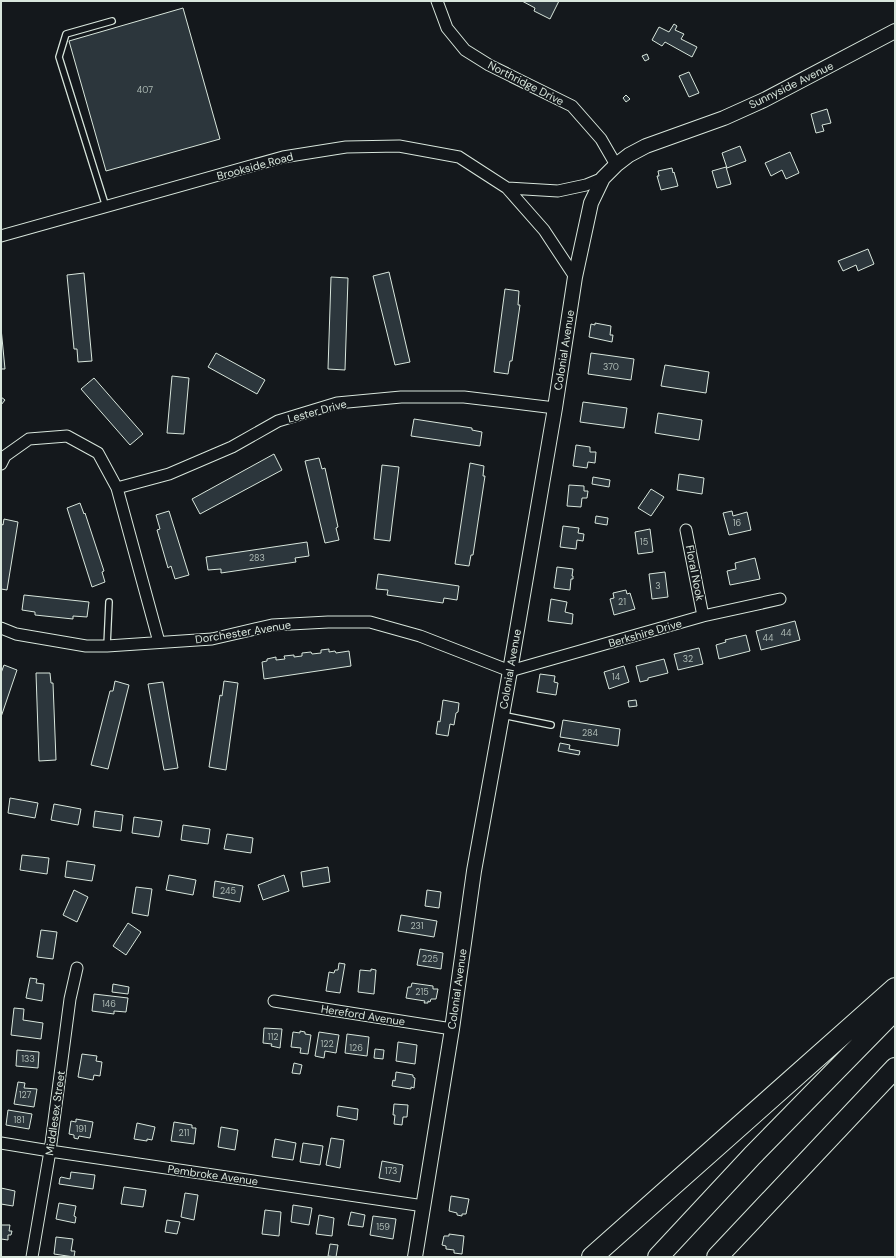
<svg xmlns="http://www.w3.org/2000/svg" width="896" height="1258" viewBox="0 0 896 1258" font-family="'DM Sans',sans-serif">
<rect width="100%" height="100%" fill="#14181c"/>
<path fill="#2c363c" stroke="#d8e6dc" d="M522,1h37l-9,18 -16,-8 1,-3z
M183,8l37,131 -114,32 -37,-130z
M674,24l3,2 -2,4 9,4 -3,5 16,8 -5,10 -27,-15 -3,4 -10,-6 7,-13 10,5z
M647,54l2,5 -4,2 -3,-5z
M689,72l10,21 -10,4 -10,-21z
M626,95l4,4 -4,3 -3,-4z
M827,109l4,14 -9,2 2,6 -8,2 -5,-19z
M740,146l6,15 -19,7 -5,-15z
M790,152l9,21 -13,6 -4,-9 -11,6 -6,-13z
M726,167l5,17 -14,4 -5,-17z
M672,168l1,5 1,-1 4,14 -17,4 -4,-14h2l-1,-5z
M868,249l6,15 -16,7 -2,-6 -13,6 -5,-10z
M389,272l21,90 -15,3 -22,-89z
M84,273l8,88 -14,1 -1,-13h-3l-7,-74z
M331,277l17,1 -3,92 -17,-1z
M505,289l14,2 -1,14h2l-8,56h-2l-2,13 -14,-2z
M595,323l16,3 -1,9h3l-1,7 -23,-5 2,-13 4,1z
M1,328l4,41h-4z
M216,353l49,27 -8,14 -49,-27z
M591,353l43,6 -3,21 -43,-6z
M665,365l44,7 -3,21 -45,-7z
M172,376l17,2 -5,56 -17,-1z
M94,378l49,56 -13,11 -49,-56z
M1,397l4,3 -4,5z
M583,402l44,6 -3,20 -44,-6z
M658,413l44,7 -3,20 -44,-7z
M414,419l58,9v2l10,2 -2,14 -69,-10z
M576,445l14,2v5h6l-1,11 -7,-1 -1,6 -14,-2z
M274,454l8,16 -82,44 -8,-15z
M319,458l3,11 3,-1 13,59 -2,1 3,12 -14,3 -20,-82z
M470,463l14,3 -1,10h2l-12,79h-2l-2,11 -14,-2z
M382,465l17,2 -9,74 -16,-2z
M679,474l25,4 -2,16 -25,-4z
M593,477l17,3 -1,7 -17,-3z
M569,485l15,1v5h4l-1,7h-5l-1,9 -14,-1z
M651,489l13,8 -13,19 -13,-8z
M80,503l4,11 1,-1 19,58 -2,1 3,10 -13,5 -25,-79z
M169,511l20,64 -14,4 -4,-13 -3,2 -11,-38 3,-1 -4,-14z
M732,511l1,5 14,-4 4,18 -22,5 -6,-22z
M596,516l12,2 -1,7 -12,-2z
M4,519l14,3 -11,68 -6,-1v-65l2,1z
M563,526l16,2 -1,5 6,1 -1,7 -6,-1 -1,9 -16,-2z
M650,529l3,23 -15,2 -3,-22z
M307,542l2,14 -14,2 1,4 -75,11v-4l-13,1 -2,-13z
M755,558l5,21 -30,6 -3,-14 9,-2 -1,-6z
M557,567l16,2 -1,7h1v3h-2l-1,11 -16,-2z
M665,572l3,25 -16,2 -3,-25z
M378,574l81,12 -2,14 -13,-2 -1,5 -56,-8 1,-5 -12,-1z
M626,590l1,4 3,-1 5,16 -21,6 -4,-16 4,-1 -1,-5z
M24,595l65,7 -2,15 -14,-1v3l-38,-4v-3l-13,-2z
M551,599l16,3 -2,10 8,2 -1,10 -24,-3z
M795,621l5,19 -39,10 -5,-19z
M746,635l4,16 -31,8 -3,-14 10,-3 -1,-2z
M699,648l4,16 -25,6 -4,-16z
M329,649v3l6,-1 1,2 13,-2 2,15 -87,13 -2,-17 5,-1v-2l9,-2v3l9,-1 -1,-3 10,-1v2l8,-1v-3l9,-1 1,2 9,-1v-3z
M664,659l4,14 -20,5v2l-8,2 -4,-16z
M4,665l13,5 -16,47v-44z
M624,666l5,16 -20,7 -5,-17z
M36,673h14l1,10h2l3,77 -17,1z
M540,674l15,2 -1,6 4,1 -2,12 -19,-3z
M115,681l14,4 -21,84 -17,-4 19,-74h3z
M224,681l14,2 -12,87 -17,-3 11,-72 2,1z
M163,682l15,86 -14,2 -16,-86z
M443,700l16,3 -1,9 -2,1 -2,12 -4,-1 -2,12 -12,-2 2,-13 2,1z
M636,700l1,6 -8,1 -1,-6z
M563,720l57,9 -2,17 -58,-9z
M560,743l10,2 -1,4 11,2 -1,4 -21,-4z
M10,798l28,5 -3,15 -27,-5z
M54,804l27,5 -3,16 -27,-5z
M95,811l28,4 -2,16 -28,-4z
M134,817l28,4 -3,16 -27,-4z
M183,825l27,4 -2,15 -27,-4z
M227,834l26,4 -2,15 -27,-4z
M22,855l27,3 -2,16 -27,-4z
M67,861l28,4 -3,16 -27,-4z
M328,867l2,15 -27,5 -2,-15z
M169,875l27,5 -3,15 -27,-5z
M284,875l5,16 -26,9 -5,-15z
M215,881l28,5 -3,16 -27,-5z
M136,887l16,2 -4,27 -16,-3z
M74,890l14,7 -11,25 -14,-7z
M427,890l14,2 -2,16 -14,-2z
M401,915l36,6 -3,16 -36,-6z
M128,923l13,9 -15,23 -13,-9z
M41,930l16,2 -4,27 -16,-2z
M420,949l23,4 -2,16 -24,-4z
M339,963l6,1 -5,29 -14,-2 3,-19 5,1 1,-3h3z
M371,969l5,1 -2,24 -16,-2 2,-22 11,1z
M30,978l7,1 -1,4 8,1 -2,17 -16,-3z
M412,983l21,3v3h5l-2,10h-5l-1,3 -2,-1v2h-4l1,-2 -19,-3 2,-11h3z
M113,984l16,3 -1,7 -16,-2z
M94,994l34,4 -2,14 -12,-1v3l-22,-3z
M14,1008l10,1 -1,11 20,3 -2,16 -30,-4z
M264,1028l18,1 -2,19 -9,-2 1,-2 -9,-1z
M300,1031l5,1v2l6,1 -3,19 -8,-1 1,-5 -10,-1 2,-15 7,1z
M319,1032l20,3 -3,18 -11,-2 -1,7 -9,-2z
M347,1034l22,3 -2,19 -22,-3z
M398,1042l19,3 -2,19 -19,-3z
M375,1049l9,1 -1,9 -9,-1z
M17,1050l22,2 -1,16 -22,-2z
M82,1054l15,2 -1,5 6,1 -2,14 -6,-1 -1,5 -15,-3z
M294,1063l8,2 -2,9 -8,-1z
M396,1072l17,3v2l2,1 -1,10 -3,-1v2l-19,-3 1,-6 2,1z
M18,1082l7,1 -1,5 13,1 -3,18 -20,-3z
M394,1104l14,1 -1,12h-4l-1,8 -8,-1 1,-9h-2z
M338,1106l20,3 -1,11 -20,-4z
M8,1110l24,4 -3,15 -23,-4z
M76,1119l17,3 -3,16 -11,-2 -1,3 -4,-1v-3l-5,-1 2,-13 5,1z
M174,1122l18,3v3h4l-2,16 -23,-3z
M137,1123l18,4 -3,13 -5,-1v2l-13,-2z
M221,1127l17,3 -3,20 -17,-3z
M331,1138l13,2 -4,28 -14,-3z
M275,1139l21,4 -3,17 -21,-3z
M303,1143l20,3 -3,19 -20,-3z
M382,1161l21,4 -3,17 -21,-4z
M71,1172l24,3 -2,14 -34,-5 1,-6 1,-1 9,2z
M124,1187l22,3 -3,17 -22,-3z
M1,1188l14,3 -2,15 -12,-2z
M185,1193l13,2 -4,25 -13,-3z
M451,1196l18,3 -3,15h-4v2l-5,-1v-2l-8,-2z
M59,1203l17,3 -2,10 2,1 -1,6 -19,-4z
M293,1205l19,3 -3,17 -18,-3z
M265,1210l16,2 -2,24 -17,-2z
M351,1212l14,3 -2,12 -15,-2z
M319,1215l15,3 -2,18 -16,-2z
M373,1216l23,3 -3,20 -23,-4z
M167,1220l13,2 -3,12 -12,-2z
M1,1225h9l-1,6h3l-1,4h-3v5l-7,-1z
M449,1234l15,2 -2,18 -8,-1v-3l-8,-1v-3l-4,-1 2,-9h5z
M56,1237l17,2 -2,12h4l-1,6 -20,-3z
M330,1244l8,1 -2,12 -8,-1z"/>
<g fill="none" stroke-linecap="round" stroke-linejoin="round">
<g stroke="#d8e6dc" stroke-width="8">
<path id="service" d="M106,207l-47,-150 7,-23 46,-13
M107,646l2,-44
M502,715l49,10"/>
</g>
<g stroke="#d8e6dc" stroke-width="13">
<path id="minor" d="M437,1l10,27 18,22 24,15 83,41 29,33 15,26
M507,188l51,3 28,-6 17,-7
M1,236l282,-79 63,-10 53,-1 60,11 48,31 37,42 31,47
M1,464l4,-8 24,-17 38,-3 31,17 19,35 42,154
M117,488l52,-14 63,-27 46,-26 59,-18 64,-6h63l91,11
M686,530l17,86
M1,628l15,6 70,12h21l105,-7 60,-14 56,-3h42l50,14 90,35 193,-55 77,-17
M274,1001l178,28
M1,1143l49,8 374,55
M32,1257l18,-106 20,-152 7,-31"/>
</g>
<g stroke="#d8e6dc" stroke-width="16">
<path id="tertiary" d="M415,1257l37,-228 22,-158 36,-200 45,-263 20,-131 16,-74 12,-25 13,-13 13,-10 17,-9 78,-28 40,-18 131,-69"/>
</g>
<g stroke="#d8e6dc" stroke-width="22">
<path id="motorway" d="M592,1257l303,-269
M658,1257l94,-101 143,-146
M717,1257l178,-189"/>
</g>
<use href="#service" stroke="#14181c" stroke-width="5.5"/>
<use href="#minor" stroke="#14181c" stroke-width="11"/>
<use href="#tertiary" stroke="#14181c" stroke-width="14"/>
<use href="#motorway" stroke="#14181c" stroke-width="20"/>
</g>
<g text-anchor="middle" stroke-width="3" stroke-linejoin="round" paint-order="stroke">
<g font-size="9" fill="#adbab4">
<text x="145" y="93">407</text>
<text x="611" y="370">370</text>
<text x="737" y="526">16</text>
<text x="644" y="545">15</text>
<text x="257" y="561">283</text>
<text x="658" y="589">3</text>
<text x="622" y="605">21</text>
<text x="786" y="636">44</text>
<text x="768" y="641">44</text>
<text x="688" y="662">32</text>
<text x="616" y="680">14</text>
<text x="590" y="736">284</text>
<text x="228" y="894">245</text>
<text x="417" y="929">231</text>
<text x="430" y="962">225</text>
<text x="422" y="995">215</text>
<text x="109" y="1007">146</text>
<text x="273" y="1040">112</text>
<text x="327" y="1047">122</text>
<text x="356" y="1051">126</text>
<text x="28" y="1062">133</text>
<text x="25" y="1098">127</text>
<text x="19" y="1123">181</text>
<text x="81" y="1132">191</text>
<text x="184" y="1136">211</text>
<text x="391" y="1174">173</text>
<text x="383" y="1230">159</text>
</g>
<g font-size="11" fill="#d8e6dc" stroke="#14181c">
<text transform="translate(526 83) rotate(27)" y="4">Northridge Drive</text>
<text transform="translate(791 85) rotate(-26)" y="4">Sunnyside Avenue</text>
<text transform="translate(255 166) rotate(-15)" y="4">Brookside Road</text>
<text transform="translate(564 350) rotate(-81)" y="4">Colonial Avenue</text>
<text transform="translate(317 411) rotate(-15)" y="4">Lester Drive</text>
<text transform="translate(695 573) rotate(79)" y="4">Floral Nook</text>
<text transform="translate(243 632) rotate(-9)" y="4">Dorchester Avenue</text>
<text transform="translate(645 633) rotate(-16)" y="4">Berkshire Drive</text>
<text transform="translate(510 669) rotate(-80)" y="4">Colonial Avenue</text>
<text transform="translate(457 989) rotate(-82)" y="4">Colonial Avenue</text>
<text transform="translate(363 1015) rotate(9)" y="4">Hereford Avenue</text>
<text transform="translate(55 1113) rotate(-82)" y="4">Middlesex Street</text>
<text transform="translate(213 1175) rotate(8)" y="4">Pembroke Avenue</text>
</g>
</g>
<rect width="896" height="1258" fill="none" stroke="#d8e6dc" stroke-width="4"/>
</svg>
